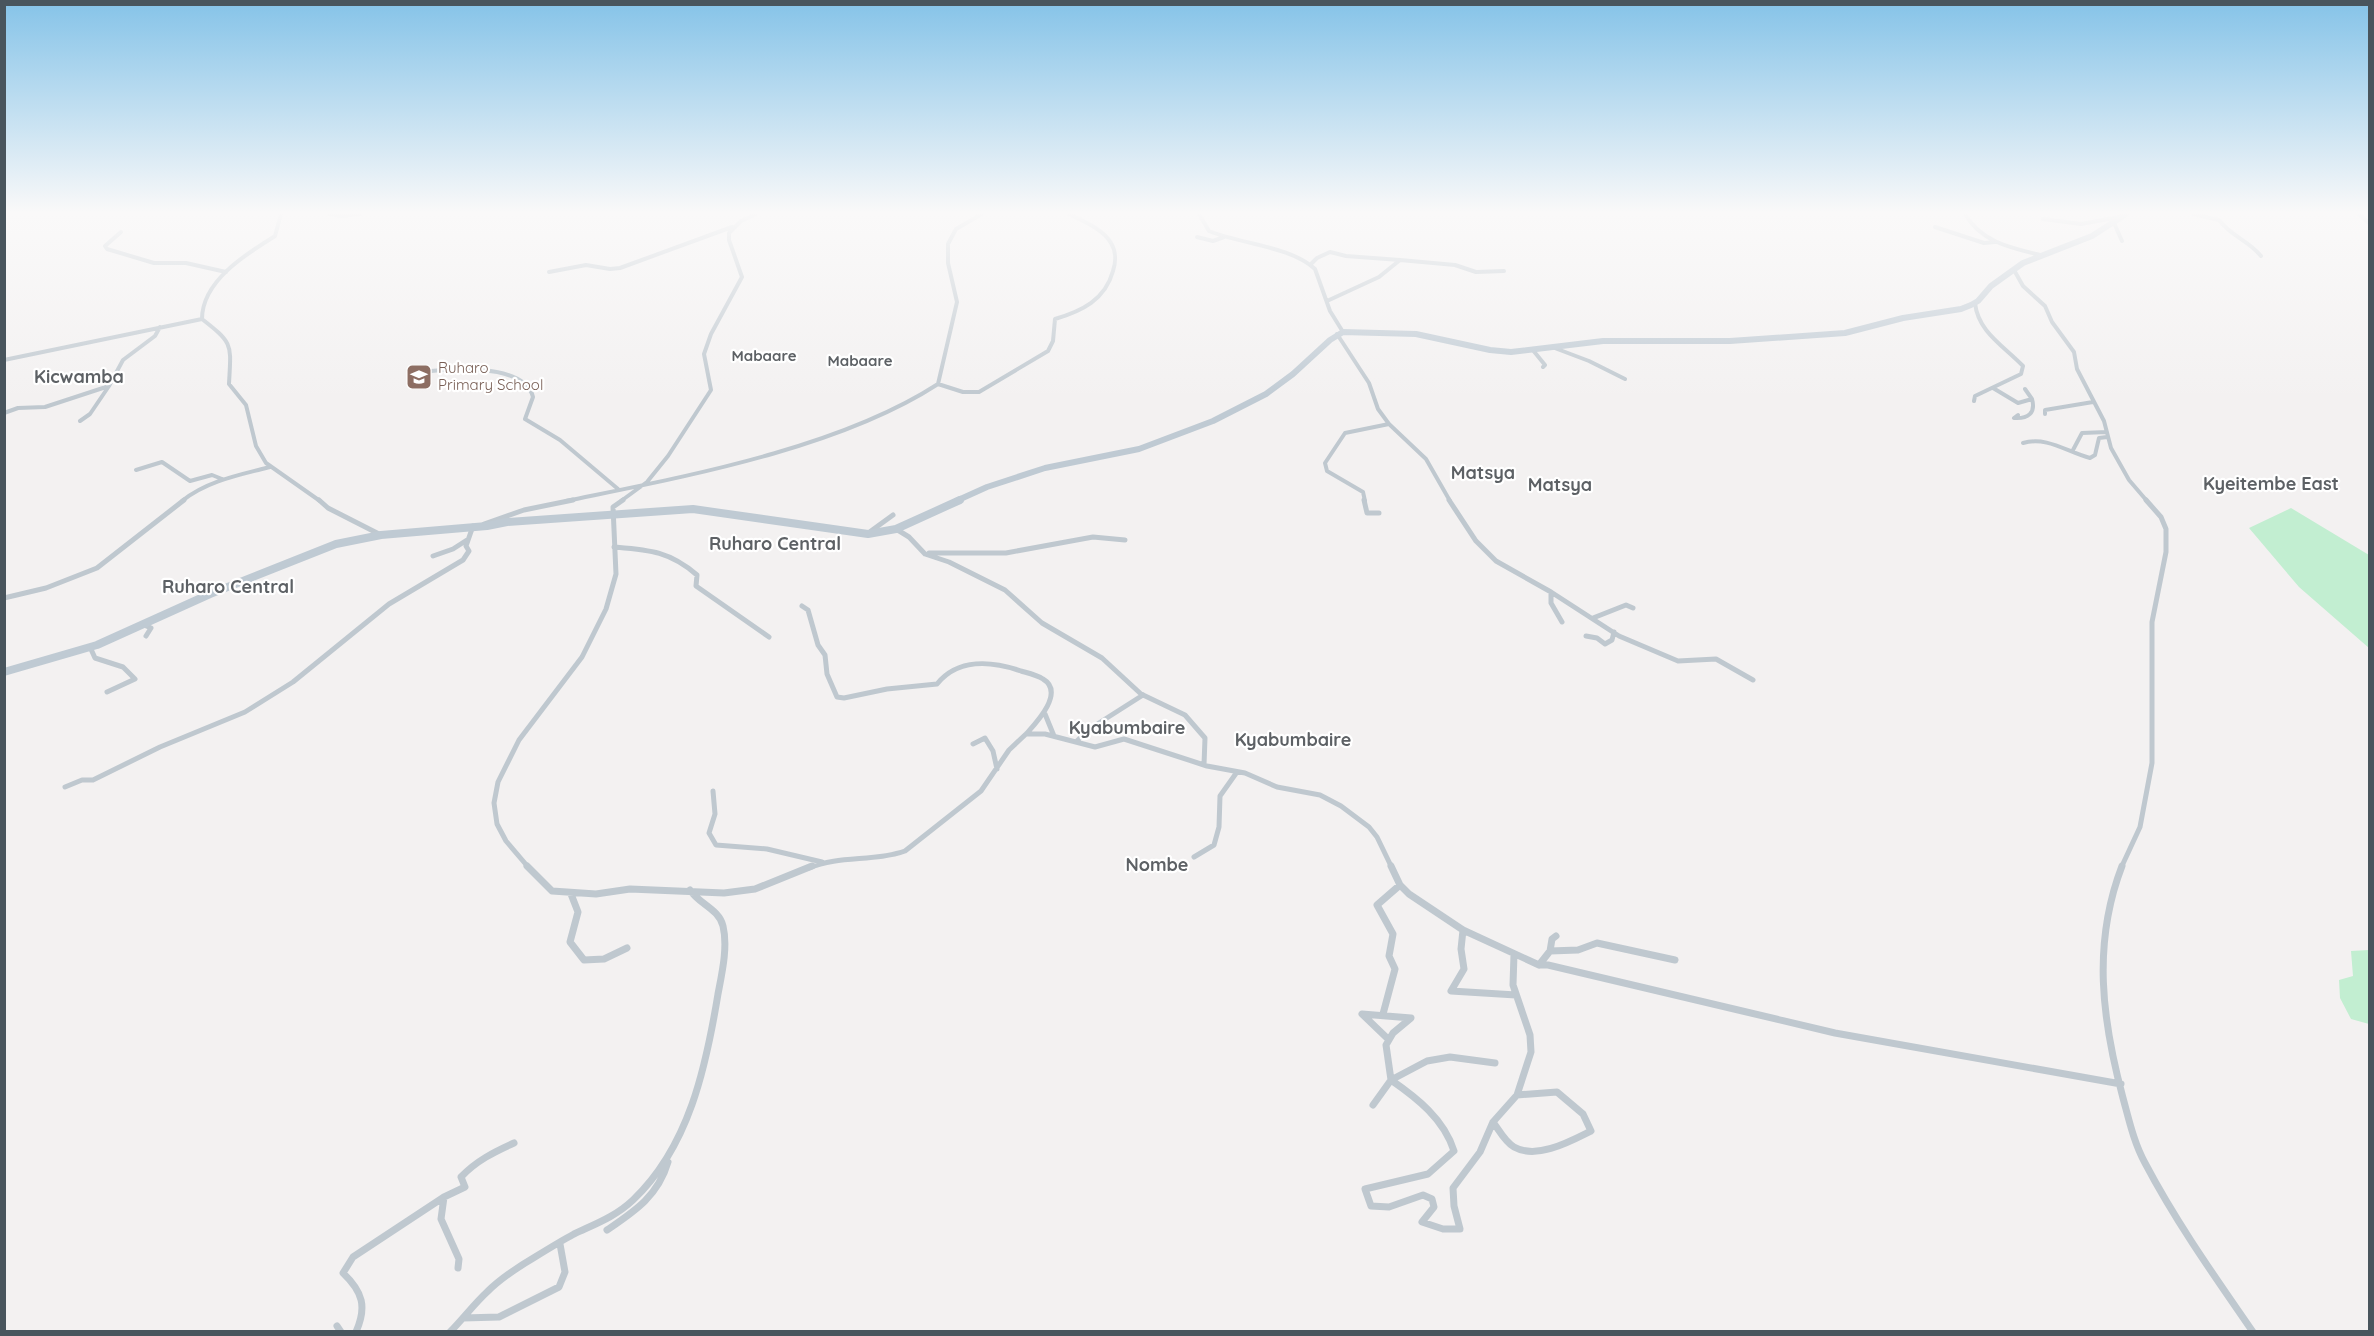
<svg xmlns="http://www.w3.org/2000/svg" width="2374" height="1336" viewBox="0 0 2374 1336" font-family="Quicksand,sans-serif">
<rect width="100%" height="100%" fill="#f3f1f1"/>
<path fill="#c2eed1" d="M2291,508l78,47v93l-70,-61 -50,-59z
M2369,950h1l-1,74 -18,-5 -11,-21 -1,-18 14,-4 -2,-25z"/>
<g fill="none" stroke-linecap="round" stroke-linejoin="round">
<path stroke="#bfc8cf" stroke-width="4" d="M281,214l-6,22c-29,18 -73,45 -73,83 32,25 29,25 27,65l17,21 10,41 10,17 54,38
M329,214l13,2 18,-2
M1199,214l10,17c31,13 81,15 106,38l15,42 13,21
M1965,214c16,28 46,34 75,41
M2193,214l26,6c13,17 29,20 42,36
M2359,214l11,10
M2043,219l38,5 38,-7
M2114,223l8,18
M1935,227l49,16 11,-1
M121,232l-16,14 2,3 47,14h32l40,9
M1197,237l16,4 11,-4
M1310,265l7,-7 13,-6 16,4 54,4
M2014,270l9,16 22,20 7,16 22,30 3,17 27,52 7,27 18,32 18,21
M549,272l37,-7 24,4 10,-1 112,-41
M1327,301l52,-24 21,-17 55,5 21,7 28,-1
M1337,334l32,49 9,26 11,15 37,35 24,42
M1552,347l37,14 36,18
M1532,349l13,16 -2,2
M4,360l198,-41
M415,373c28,-4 109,-12 118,24l-8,22 35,21 58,49
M938,384l25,8h16l69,-41 5,-10 2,-22c27,-8 50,-19 58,-48 3,-9 3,-20 -2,-28 -8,-14 -28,-22 -42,-29
M1993,388l25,15 14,-4 -7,-10
M1974,401l1,-5 46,-22 2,-8c-19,-20 -45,-34 -48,-63
M4,413l14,-5 27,-1 64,-21 14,-26 32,-24 5,-9
M2045,414v-4l48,-8
M2018,415l-4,3c14,1 22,-5 18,-19
M80,421l10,-7 19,-28
M2023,443c24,-7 44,9 67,15l5,-3 4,-17 8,-1
M2073,450l9,-17 25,-1
M136,470l26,-8 28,19 22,-6 10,4
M182,501c25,-20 57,-26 88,-34
M566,501c116,-24 272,-52 372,-117l19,-82 -9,-39v-19l8,-15 26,-15
M621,501l26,-19 21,-26 43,-66 -7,-36 7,-20 31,-57 -13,-37v-7l12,-12 15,-7
M1365,501l-2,-9 -36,-21 -2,-8 20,-30 44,-9"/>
<path stroke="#bfc8cf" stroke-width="5" d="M319,500l9,8 53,27
M1364,500l3,13h12
M1449,500l27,41 20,20 55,31 68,44 59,25 38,-2 37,21
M484,524l40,-14 49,-10
M896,529l13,8 16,17 24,8 56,28 37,33 60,35 39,36 44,21 20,23 -1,27
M871,531l22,-16
M614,547c35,3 55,4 83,28l-1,11 73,51
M929,553h77l87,-16 32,3
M433,556l20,-7 14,-9
M1551,592v11l11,19
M4,598l42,-10 51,-20 87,-68
M802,606l6,4 10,35 7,10 2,19 10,23 7,1 43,-9 50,-5c21,-26 55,-23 84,-13 7,2 16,4 22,8 22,13 -6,43 -16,54
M1593,618l33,-13 7,3
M142,624l9,4 -5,8
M1586,636l11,2 8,6 7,-4 2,-8
M90,647l5,11 28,9 12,12 -28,13
M1045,714l9,22
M1076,742l12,-12 55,-35
M973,744l12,-6 8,13 4,18
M65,787l17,-7h11l67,-33 85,-35 48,-30 96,-78 74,-44 6,-9 -3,-5 7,-20
M713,791l2,23 -6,19 7,12 51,4 55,13
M1194,857l20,-12 5,-18 1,-31 17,-24
M529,868l-23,-27 -9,-17 -3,-21 4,-21 21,-42 63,-83 24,-48 10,-35 -3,-67 10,-7
M809,868c30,-13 65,-6 96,-17l76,-60 28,-41 17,-16h19l50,13 29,-8 83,27 38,7 32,14 43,8 21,11 28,21 8,10 15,31
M2121,868l19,-41 12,-64v-141l14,-70v-23l-5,-12 -15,-17"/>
<path stroke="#bfc8cf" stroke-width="7" d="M527,866l25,25 44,3 34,-5 94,4 31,-4 57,-23
M1391,866l9,19 9,9 54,36 76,35h9l287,68 286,51
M2122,866c-30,78 -20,154 1,232 6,22 11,45 22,65 31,59 70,114 108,169
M571,894l7,18 -8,30 14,18 20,-1 23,-11
M1463,930l-2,19 3,20 -13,22 65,4
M1550,951l2,-12 4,-3
M1539,965l11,-14 28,-1 19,-7 78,17
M1383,1014l12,-45 -6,-13 4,-22 -16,-29 23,-20
M1387,1038l-25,-24 49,4 -18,15 -7,12 5,35c26,18 53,39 63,71l-26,23 -63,15 6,17 18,1 34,-12 9,4 2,8 -12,15 21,7h17l-6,-23 -1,-18 27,-36 13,-30 24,-27 14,-43 -1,-17 -17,-50 1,-31
M1373,1105l18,-25 36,-19 23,-4 45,6
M1493,1122c6,8 12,20 21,25 23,13 57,-6 77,-16l-8,-17 -26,-22 -40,3
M444,1197l-3,22 18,40 -1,9
M607,1230c28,-19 51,-34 61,-68
M463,1318l36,-1 60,-30 6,-15 -5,-28
M337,1326l4,6
M356,1332c11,-25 7,-40 -13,-59l10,-16 91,-60 21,-10 -4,-10c15,-16 33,-25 53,-34
M450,1332c13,-13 24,-28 37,-40 14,-14 31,-25 48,-35 13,-8 26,-16 39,-23 21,-10 41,-17 59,-34 56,-53 73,-133 85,-206 4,-21 10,-47 5,-68 -4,-17 -24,-22 -33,-36"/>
<path stroke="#bfcad3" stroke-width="6" d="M956,501l31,-14 58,-19 94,-19 74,-28 53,-27 27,-20 37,-34 13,-8 73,2 74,16 21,2 92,-11h127l115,-8 58,-15 58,-9 10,-4 7,-4 13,-15 32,-23 69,-27 34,-22"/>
<path stroke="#bfcad3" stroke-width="8" d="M4,672l93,-27 113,-51 126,-50 45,-9 106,-9 20,-4 186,-13 175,25 28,-5 64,-29"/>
</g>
<linearGradient id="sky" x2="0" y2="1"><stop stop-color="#85c3e8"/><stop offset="0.53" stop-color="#faf9f9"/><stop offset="1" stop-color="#faf9f9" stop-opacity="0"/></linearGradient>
<rect width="2374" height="401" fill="url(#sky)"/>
<defs>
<g id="school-square" transform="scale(1.35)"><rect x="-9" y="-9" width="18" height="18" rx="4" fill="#8d6e63" stroke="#fff"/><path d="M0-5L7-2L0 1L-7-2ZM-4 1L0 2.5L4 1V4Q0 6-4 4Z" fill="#fff"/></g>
</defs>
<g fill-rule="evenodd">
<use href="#school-square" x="419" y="377"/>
</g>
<g text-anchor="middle" stroke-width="4.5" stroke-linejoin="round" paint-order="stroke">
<g font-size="15" font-weight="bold" fill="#5d6165" stroke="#fff">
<text x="764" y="361">Mabaare</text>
<text x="860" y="366">Mabaare</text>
</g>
<g font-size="15" fill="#785e54" stroke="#fff" text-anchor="start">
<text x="438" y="373">Ruharo<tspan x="438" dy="17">Primary School</tspan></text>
</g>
<g font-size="18" font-weight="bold" fill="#5d6165" stroke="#fff">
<text x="79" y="383">Kicwamba</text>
<text x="1483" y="479">Matsya</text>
<text x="2271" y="490">Kyeitembe East</text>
<text x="1560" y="491">Matsya</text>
<text x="775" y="550">Ruharo Central</text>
<text x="228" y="593">Ruharo Central</text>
<text x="1127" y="734">Kyabumbaire</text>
<text x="1293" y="746">Kyabumbaire</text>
<text x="1157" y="871">Nombe</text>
</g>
</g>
<rect width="2374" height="1336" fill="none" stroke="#49555d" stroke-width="12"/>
</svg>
